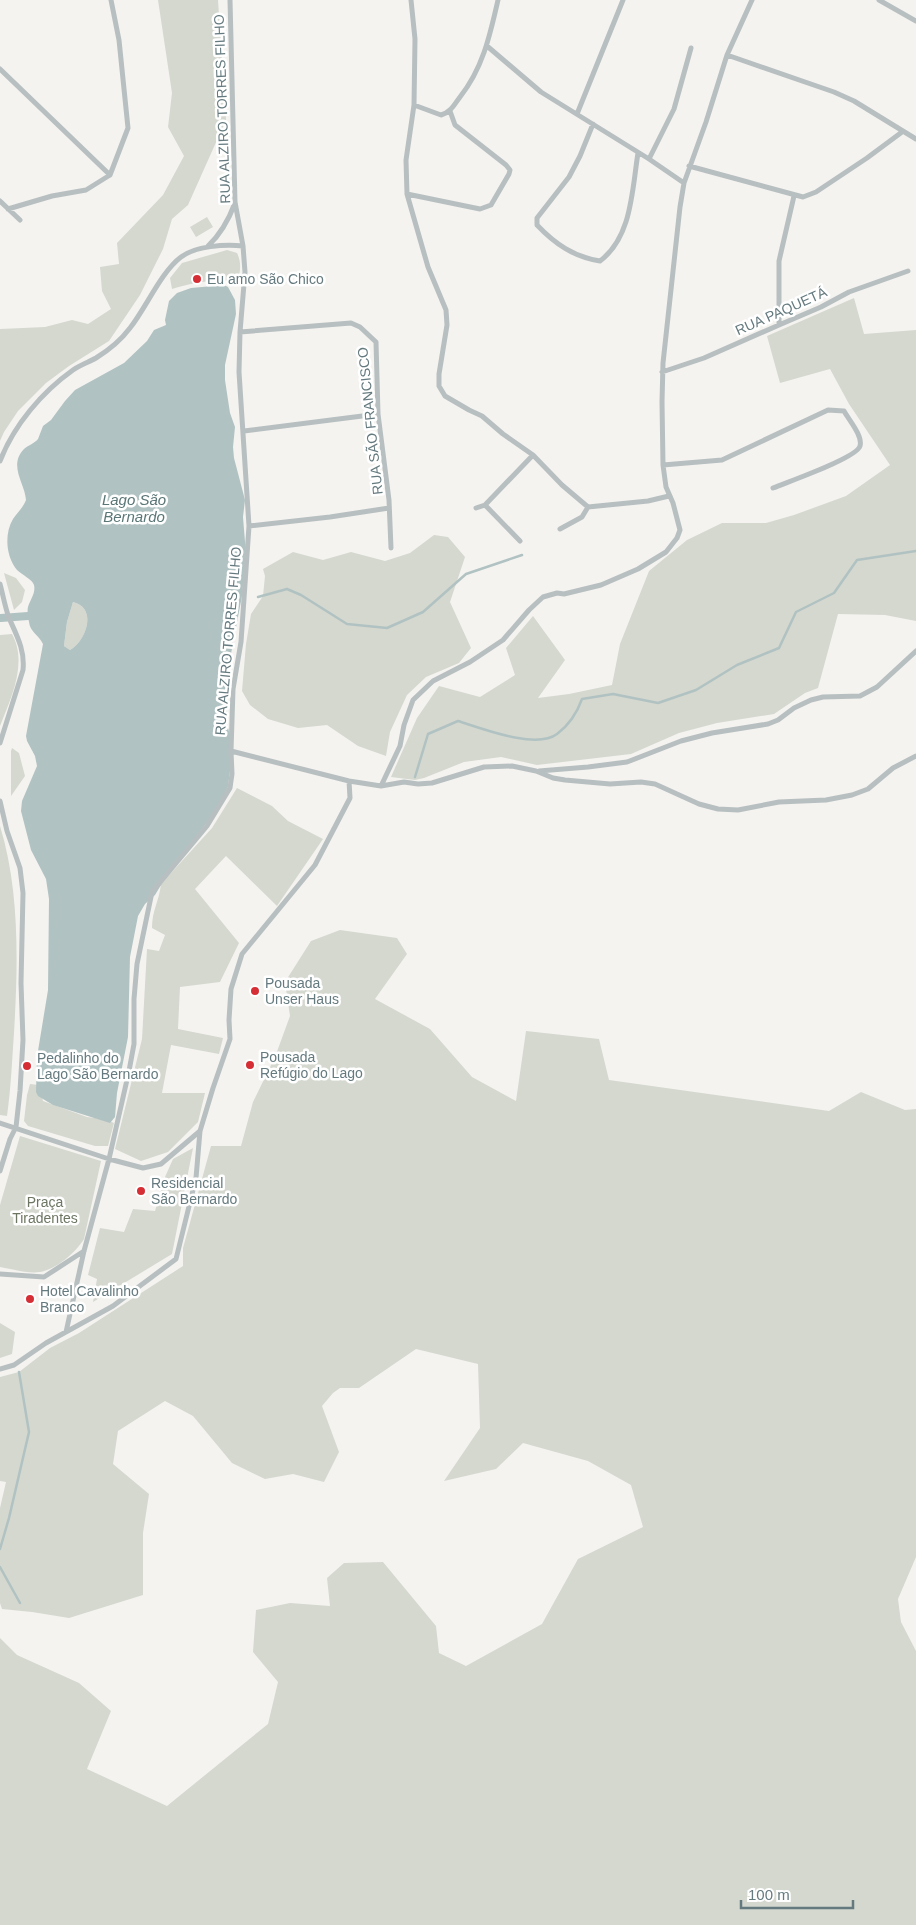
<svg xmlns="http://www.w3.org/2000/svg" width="916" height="1925" viewBox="0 0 916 1925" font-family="Helvetica,sans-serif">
<rect width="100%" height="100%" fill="#f4f3f0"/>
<path fill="#d5d8cf" d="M158,0h60l8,120 -38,85 -16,14 -9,30 -23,46 -31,46 -40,25 -23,17 -28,28 -14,21 -4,9v-112l45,-2 27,-7 16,4 23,-15 -9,-18 -2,-24 19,-3 -2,-21 46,-48 21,-39 -16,-29 4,-34z
M207,217l6,10 -17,10 -6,-10z
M227,250l10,3c5,10 3,18 1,29 -22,-4 -46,1 -66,7l-2,-11 12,-15z
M854,298l10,36 52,-4v291l-31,-6 -47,-1 -20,74 -13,5 -31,21 -57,9 -38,10 -48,21 -94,11 -36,-8 -37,5 -40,16 -9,2 -24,-3 26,-59 22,-32 41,11 35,-22 -9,-27 27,-32 32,44 -27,38 31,-4 43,-9 8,-41 29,-73 38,-31 35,-17h44l28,-8 52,-19 44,-31 -41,-61 -19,-35 -50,14 -13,-47z
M434,535l14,2 17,20 -15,45 21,46 -12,15 -33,14 -19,18 -17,37 -4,24 -28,-10 -31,-21 -29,3 -30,-9 -18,-14 -8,-14 4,-47 5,-30 12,-18 2,-20 -2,-7 30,-17 30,8 28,-8 34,9 25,-8z
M4,573l12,5 9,12 -3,12 -8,8z
M73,602c25,6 13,39 -3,48l-6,-4 3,-24z
M12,634c16,29 -1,64 -12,92v-91z
M12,748l7,5 6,23 -14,20v-45z
M237,788l35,18 16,15 35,18 -46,67 -51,-50 -31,33 44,54 -19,39 -40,5 -2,42 45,9 -4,16 -48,-9 -9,48h43l-7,29 -30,30 -27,9 -26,-12 27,-110 5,-90 12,2 6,-16 -13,-7c0,-18 7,-26 9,-44l51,-56z
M0,826c20,65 18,139 14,207 -2,28 -3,55 -7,83l-7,-1z
M340,930l57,8 10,16 -32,45 55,30 42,48 44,24 10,-70 73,8 10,41 220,31 32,-19 44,18 11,-1v448l-18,42 3,23 15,29v274h-916v-287l17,17 62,28 32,28 -24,58 80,37 101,-82 10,-42 -25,-30 3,-42 34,-7 40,3 -3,-28 17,-15 39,-1 53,64 3,27 27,13 76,-42 36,-65 65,-32 -12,-42 -43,-24 -65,-18 -27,26 -52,12 36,-53 -2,-64 -62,-15 -57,39h-19l-7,5 -11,13 17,46 -15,30 -31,-8 -28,5 -33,-16 -39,-47 -28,-15 -47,30 -5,33 36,30 -6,39v62l-74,23 -37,-6 -30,-3 -2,-6v-95l6,-26 -6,-1v-104l19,-5 31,-24 29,-15 104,-67v-18l28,-102h30l12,-44 22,-45 15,-41 -5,-34 26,-41z
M30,1084l9,1 4,16 44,16 17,2 10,4 -6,23h-13l-67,-20 -4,-5 3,-26z
M20,1136l81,25 -17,78c-9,14 -27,30 -44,33 -12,2 -28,-3 -40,-5v-62z
M193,1148l-21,106 -79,48 4,-23 -9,-4 12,-47 24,4 9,-23 22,2 10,-34 8,-18z
M0,1323l15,9 -3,22 -12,4z"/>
<path fill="#b1c2c2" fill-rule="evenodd" d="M224,285l4,2 7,13 1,14 -11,51v15l5,33 5,14 -2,20 1,11 11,42 -2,17 3,37 -4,42 -12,63 -4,42 1,23 6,23 -5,40 -10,21 -51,67 -12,20 -10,9 -7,12 -8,41 -2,80 -11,56 -2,24 -5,6 -57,-18 -15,-9 -2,-4 1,-35 11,-67 1,-91 -3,-20 -15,-29 -10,-39 1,-10 15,-35 -2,-10 -8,-15 -1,-5 17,-92c-4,-9 -13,-12 -14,-22 -1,-5 -2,-11 -1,-15 2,-7 8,-14 6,-22 -2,-6 -12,-10 -17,-15 -11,-13 -13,-36 -4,-51 4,-6 10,-11 13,-19 -1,-17 -18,-34 -2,-51 4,-4 10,-5 14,-10l5,-13 8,-6 14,-19 10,-11 49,-27 23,-22 7,-11 12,-5 -1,-5 4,-19 8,-8 14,-5zM73,602c25,6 13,39 -3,48l-6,-4 3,-24z"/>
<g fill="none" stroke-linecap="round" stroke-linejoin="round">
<path stroke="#b1c2c2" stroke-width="2.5" d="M258,597l29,-8 14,6 46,29 40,4 36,-16 43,-38 56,-19
M415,777l13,-43 30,-13c23,7 78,29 99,13 12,-9 20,-21 25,-35l31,-5 45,9 38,-13 41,-25 42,-17 17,-36 38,-19 23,-33 59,-9
M0,1549l9,-31 20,-86 -10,-60
M0,1567l20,36"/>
<path stroke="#b1c2c2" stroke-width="8" d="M1,618l27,-2"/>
<path stroke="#b8bfc0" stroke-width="5" d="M411,0l4,39 -1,66 -8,55 1,34 21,73 18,43 1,15 -8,49v12l6,10 24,14 13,6 21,18 30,21 29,30 26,22 60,-6 21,-5
M879,0l37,21
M487,46l54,46 108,67 35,24
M727,55l107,37 20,9 62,38
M0,69l110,106
M414,105l27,10c10,-3 13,-10 19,-18 23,-29 30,-62 38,-97
M577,114l46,-114
M593,124l-13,32 -11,21 -32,41v7c18,19 37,32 63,36 32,-24 32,-71 38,-108
M649,159l25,-50 17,-61
M689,166l114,31 13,-5 51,-34 35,-26
M407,194l73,15 11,-4 18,-31 1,-4 -4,-5 -51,-40 -5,-14
M0,201l20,19
M8,209l44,-13 34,-6 24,-15 18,-47 -9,-88 -8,-40
M208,246c13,-12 21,-27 27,-43
M779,325v-64l15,-65
M240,332l111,-9 9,4 16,15 2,72 11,86 2,48
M662,372l42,-14 75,-33 42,-18 28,-15 59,-21
M244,431l134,-17
M0,461c14,-36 42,-69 73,-91 7,-5 16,-8 23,-12 13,-8 25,-18 34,-30 16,-20 31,-56 51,-71 14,-11 44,-13 62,-11
M663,465l59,-5 106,-50 16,1c5,9 19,25 16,35 -3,12 -73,36 -87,42
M485,505l35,36
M476,508l9,-3 48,-50
M249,526l81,-9 59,-9
M560,529l22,-12 6,-10
M0,584c3,11 5,23 9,34 8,18 16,32 14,52l-23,73
M231,751l118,30 32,5 23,-4 14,2 14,-1 52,-16 28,-1 24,5 17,7 12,2 45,4 31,-2 14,2 44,20 19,5 20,1 41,-8 47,-2 26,-5 16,-6 25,-21 23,-12
M539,771l49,-4 39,-5 54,-21 31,-8 56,-9 10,-4 16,-12 17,-8 12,-3 37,-1 17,-9 39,-36
M381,786l19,-40 4,-21 9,-25 20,-19 37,-19 33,-22 26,-30 14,-13 14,-4 7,1 37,-9 37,-16 28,-17 11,-14 3,-8 -7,-27 -7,-16 -3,-22 -1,-63 1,-39 17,-156 4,-24 22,-61 21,-67 25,-55
M0,801l7,30 13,37 3,25 -2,90 2,57 -3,51 -4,36 -6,12 -10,32
M0,1123l109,36 34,9 18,-4 39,-33
M0,1274l44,3 40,-26
M66,1332l18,-81 25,-92 20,-88 5,-27v-45l3,-35 15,-72 55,-66 23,-38 2,-14 -1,-23 2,-62 8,-47 8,-116 -10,-154 1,-40 5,-60 -2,-26 -8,-44 -5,-202
M0,1369l14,-4 32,-22 67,-37 63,-47 20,-81 4,-47 13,-43 17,-49 -1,-19 2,-31 11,-35 73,-89 35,-67 -1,-17"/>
</g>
<g fill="#d52e34" stroke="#fff" stroke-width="2">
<circle cx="197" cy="279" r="5"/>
<circle cx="255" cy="991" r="5"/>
<circle cx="250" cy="1065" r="5"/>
<circle cx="27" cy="1066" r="5"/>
<circle cx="141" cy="1191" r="5"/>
<circle cx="30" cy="1299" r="5"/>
</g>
<g text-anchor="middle" stroke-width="5" stroke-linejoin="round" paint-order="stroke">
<g font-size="14" fill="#657a7f" stroke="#fff">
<text transform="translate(222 109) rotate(-92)" y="5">RUA ALZIRO TORRES FILHO</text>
<text transform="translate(781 311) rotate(-24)" y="5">RUA PAQUETÁ</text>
<text transform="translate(370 421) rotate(-96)" y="5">RUA SÃO FRANCISCO</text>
<text transform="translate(228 641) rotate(-85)" y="5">RUA ALZIRO TORRES FILHO</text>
</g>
<g font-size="14" fill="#657a7f" stroke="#fff" text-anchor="start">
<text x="207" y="284">Eu amo São Chico</text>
<text x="265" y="988">Pousada<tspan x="265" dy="16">Unser Haus</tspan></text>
<text x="260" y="1062">Pousada<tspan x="260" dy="16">Refúgio do Lago</tspan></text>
<text x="37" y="1063">Pedalinho do<tspan x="37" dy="16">Lago São Bernardo</tspan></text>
<text x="151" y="1188">Residencial<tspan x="151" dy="16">São Bernardo</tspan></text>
<text x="40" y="1296">Hotel Cavalinho<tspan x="40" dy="16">Branco</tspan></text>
</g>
<g font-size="14" fill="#6c7663" stroke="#fff">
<text x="45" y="1207">Praça<tspan x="45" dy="16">Tiradentes</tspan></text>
</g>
<g font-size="15" font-style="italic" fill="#5b7676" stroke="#fff">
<text x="134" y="505">Lago São<tspan x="134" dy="17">Bernardo</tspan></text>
</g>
</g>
<path d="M741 1900v8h112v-8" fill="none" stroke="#657a7f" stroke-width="2.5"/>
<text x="748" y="1900" font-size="15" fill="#657a7f" stroke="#ffffff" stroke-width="4" paint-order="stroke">100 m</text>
</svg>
